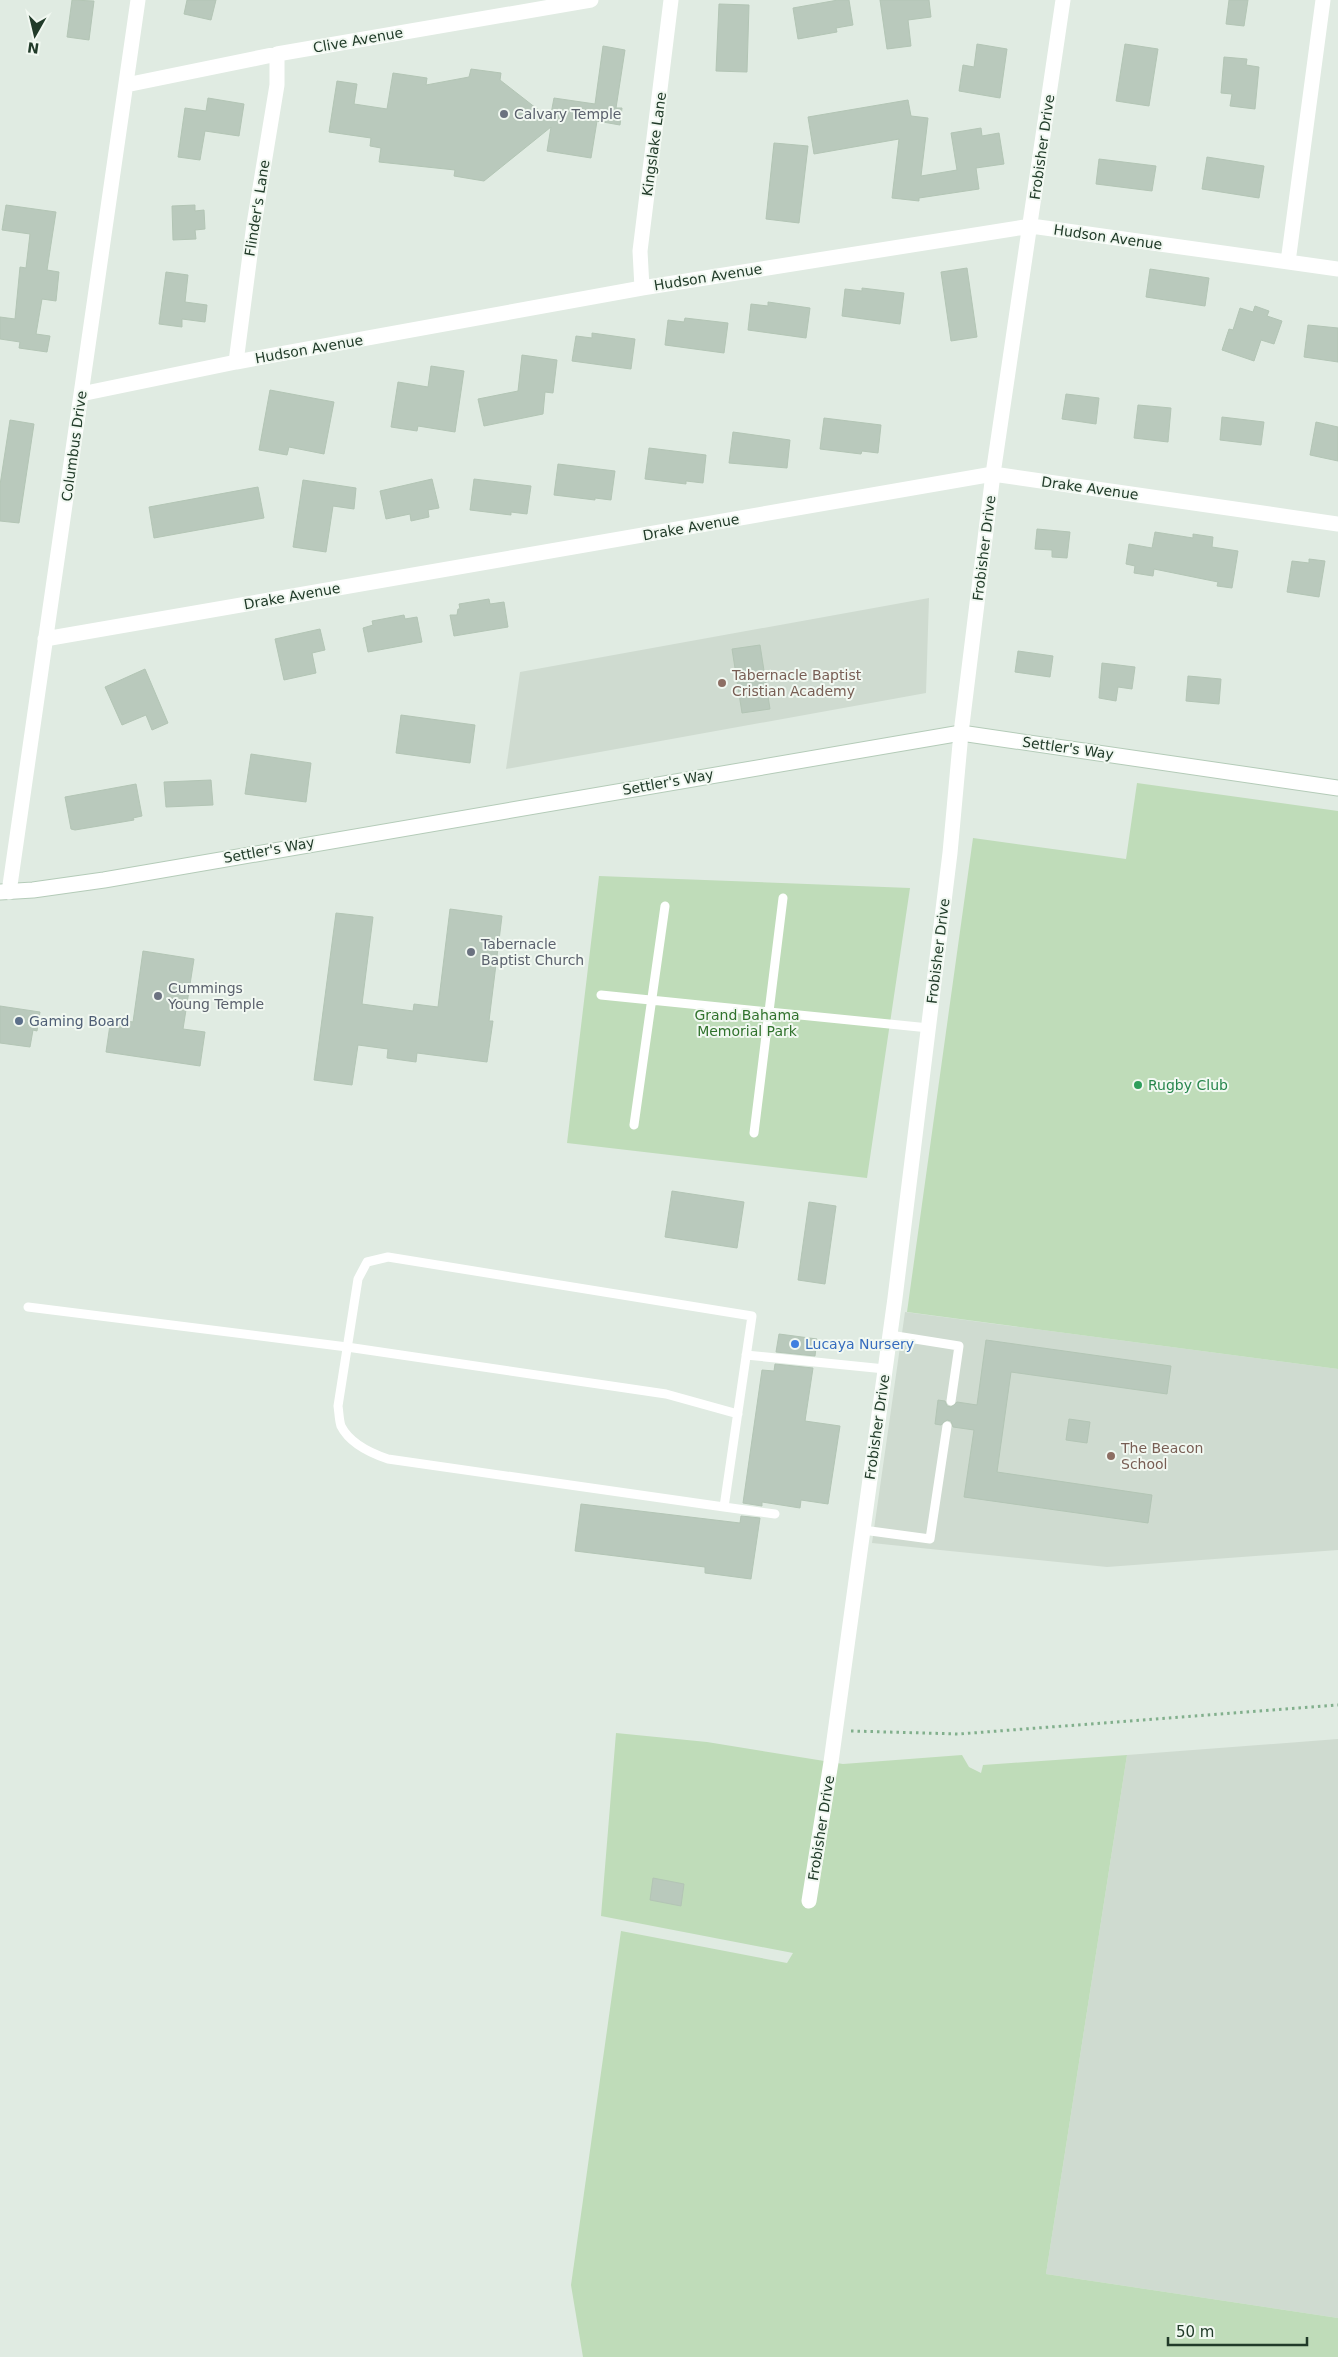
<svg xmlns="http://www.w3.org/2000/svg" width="1338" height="2357" viewBox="0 0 1338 2357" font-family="'DejaVu Sans',sans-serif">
<rect width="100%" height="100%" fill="#e0ebe2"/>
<path fill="#cfdbd0" d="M929,598l-3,95 -420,76 14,-97z
M905,1312l433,57v181l-231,17 -235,-24z
M1338,1739v579l-292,-44 81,-519z"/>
<path fill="#bfdcb9" d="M1137,783l201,28v558l-431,-57 66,-474 153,21z
M599,876l311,12 -43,290 -300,-35z
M616,1733l91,9 136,22 119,-9 7,12 12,6 2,-8 144,-10 -81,519 292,44v39h-755l-12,-72 50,-354 166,32 6,-10 -192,-37z"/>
<path fill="#b9c9bc" stroke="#b3c5b5" d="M72,0l22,1 -5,39 -22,-3z
M187,0h29l-5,20 -27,-6z
M838,0h11l4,25 -17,3 1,4 -39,7 -5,-31z
M880,0h49l2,17 -23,3 3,26 -24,3z
M1229,0h19l-4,26 -18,-2z
M719,4l30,1 -2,67 -31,-1z
M977,44l30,5 -7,49 -41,-7 4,-26 11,2z
M1125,44l33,5 -9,57 -33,-5z
M603,46l22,4 -9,58h6l-2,17 -23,-4 -6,37 -44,-7 4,-24 -67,54 -30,-5 1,-6 -76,-8 2,-14 -11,-2 1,-8 -42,-6 8,-51 20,3 -3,20 33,5 6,-36 34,5 -1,7 43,-8 2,-8 30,4 -1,7 50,39 4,-21 41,6z
M1224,57l23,2 -1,6 13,2 -4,42 -25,-3 2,-12 -11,-1z
M208,98l36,6 -5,32 -34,-5 -5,29 -22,-3 7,-49 21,3z
M908,100l3,16 17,2 -7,58 36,-6 -6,-37 30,-5 1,8 17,-3 5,31 -28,4 3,21 -60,9v3l-27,-3 7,-59 -85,15 -6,-37z
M774,143l34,3 -9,77 -33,-4z
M1207,157l57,9 -5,32 -57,-9z
M1099,159l57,7 -4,25 -56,-7z
M6,205l50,7 -9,58 12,2 -3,29 -14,-2 -6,35 14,2 -3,16 -28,-4 1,-6 -20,-3v-22l15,2 5,-52 6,1 4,-34 -28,-4z
M195,205v6l9,-1 1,19 -10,1 1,9 -23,1 -1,-34z
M967,268l10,69 -26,4 -10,-69z
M1150,269l59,9 -4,28 -59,-9z
M166,272l22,3 -3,27 22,3 -2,17 -23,-3v8l-23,-3z
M862,288l42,5 -4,31 -58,-8 3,-27 17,2z
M768,302l42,6 -4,30 -58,-8 3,-26 17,2z
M1255,306l14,5 -2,5 15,5 -8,23 -13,-4 -7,21 -32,-11 7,-21 4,1 7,-22 13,4z
M685,318l43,5 -4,30 -59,-8 3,-25 16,2z
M1308,325l30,3v34l-34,-5z
M592,333l43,6 -4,30 -59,-8 4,-25 16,2z
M522,355l35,5 -4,33 -8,-1 -2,22 -59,12 -6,-27 40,-8z
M431,366l33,5 -9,61 -37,-6 -1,5 -26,-4 7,-45 30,5z
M270,390l64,12 -10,52 -35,-7 -2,8 -28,-5z
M1066,394l33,4 -3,26 -34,-5z
M1138,405l33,3 -3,34 -34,-4z
M1222,417l42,5 -3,23 -41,-5z
M824,418l57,7 -3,28 -16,-2 -1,3 -41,-5z
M10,420l24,4 -15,99 -19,-2v-36z
M1316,422l22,5v34l-28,-6z
M733,432l57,8 -3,28 -58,-5z
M649,448l57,7 -3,28 -17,-2v3l-41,-5z
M558,464l57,7 -4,29 -16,-2v2l-41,-5z
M432,479l7,29 -11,2 1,7 -18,4 -1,-7 -24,5 -6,-28z
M474,479l57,7 -4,28 -16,-2v3l-41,-5z
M303,480l53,8 -2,21 -21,-3 -7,46 -33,-5z
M258,487l6,31 -110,20 -5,-31z
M1037,529l33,3 -3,26 -15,-1v-7l-17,-1z
M1155,532l38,6v-4l20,3 -1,10 26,4 -6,37 -15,-2 1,-4 -64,-13 -1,7 -19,-3 1,-7 -9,-2 3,-20 23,4z
M1309,559l16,2 -6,36 -32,-5 5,-31 17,2z
M489,599l1,5 14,-2 4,25 -54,9 -4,-21h7l1,-6h2l-1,-5z
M404,615l1,4 12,-2 5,25 -54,10 -5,-24 10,-3 -1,-4z
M320,629l5,21 -13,3 4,20 -32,7 -9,-41z
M760,645l10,64 -28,4 -10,-64z
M1018,651l35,5 -3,21 -35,-5z
M1102,663l33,4 -3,22 -14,-2 -2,14 -17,-3z
M145,669l23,54 -16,7 -6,-15 -24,10 -17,-38z
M1188,676l33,3 -2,25 -33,-3z
M401,715l74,10 -5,38 -74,-10z
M251,754l60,9 -5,39 -61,-8z
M211,780l2,25 -47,2 -2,-25z
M136,784l6,32 -9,2 1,2 -35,6 -24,4 -4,-1 -6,-32z
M450,909l52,7 -13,105h4l-6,41 -70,-9 -1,9 -29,-4 1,-9 -30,-4 -6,40 -38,-5 22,-167 37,4 -11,87 51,7 1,-7 24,3z
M143,951l51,8 -11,70 22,3 -5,34 -94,-14 5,-34 22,4z
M0,1006l40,6 -3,19 -4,-1 -3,17 -30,-4z
M672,1191l72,11 -7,46 -72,-11z
M809,1202l27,4 -11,78 -27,-4z
M779,1334l38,5 -2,17 -39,-4z
M986,1340l185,26 -4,28 -156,-22 -14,100 155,23 -4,28 -184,-26 10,-67 -21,-3 -2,-6 -4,-1 -6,5 -6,-1 3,-24 7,1 2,5 4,1 6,-5 20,3z
M775,1364l38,4 -8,53 35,5 -12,78 -27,-4 -1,8 -38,-6v4l-19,-3 19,-133 12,1z
M1069,1419l21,3 -3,21 -21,-3z
M581,1504l159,19 1,-7 19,2 -9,61 -46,-6v-6l-130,-16z
M653,1878l31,6 -3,22 -31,-6z"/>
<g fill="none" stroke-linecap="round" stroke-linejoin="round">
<g stroke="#b4cbb8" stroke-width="17">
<path id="secondary" d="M0,892l33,-2 71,-10 857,-147 377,55"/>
</g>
<path stroke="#81af8c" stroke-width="3" stroke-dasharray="2.5 4" stroke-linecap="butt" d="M851,1731l108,3 379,-29"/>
<path stroke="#fff" stroke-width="9" d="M601,995l328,33
M634,1125l31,-219
M754,1133l29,-235
M28,1307l319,40 319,47 72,20
M890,1335l69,11 -8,55
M746,1355l139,14
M724,1507l28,-191 -364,-59 -21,5 -9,17 -20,127c1,6 1,14 3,20 9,18 29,27 47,33l336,48 51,7
M863,1530l67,9 17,-113"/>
<path stroke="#fff" stroke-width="15" d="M126,85l151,-31 314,-54
M1288,262l35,-262
M642,288l-2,-37 31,-251
M236,362l18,-138 23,-139v-31
M81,394l155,-32 406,-74 389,-62 307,43
M45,639l948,-165 345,50
M9,892l129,-892
M809,1901l22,-139 64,-464 55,-445 11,-120 32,-259 70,-474"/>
<use href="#secondary" stroke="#fff" stroke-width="15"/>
</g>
<g fill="#6b7280" stroke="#f1f8f1" stroke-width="2">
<circle cx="504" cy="114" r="5"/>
<circle cx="471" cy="952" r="5"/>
<circle cx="158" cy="996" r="5"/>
</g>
<g fill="#8d6e63" stroke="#f1f8f1" stroke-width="2">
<circle cx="722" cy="683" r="5"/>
<circle cx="1111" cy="1456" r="5"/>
</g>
<circle fill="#5c6f8a" stroke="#f1f8f1" stroke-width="2" cx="19" cy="1021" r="5"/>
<circle fill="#2e9e5b" stroke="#f1f8f1" stroke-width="2" cx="1138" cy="1085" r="5"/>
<circle fill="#3f7fe0" stroke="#f1f8f1" stroke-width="2" cx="795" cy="1344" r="5"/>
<g text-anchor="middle" stroke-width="4" stroke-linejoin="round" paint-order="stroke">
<g font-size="14" fill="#213b29" stroke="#f1f8f1">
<text transform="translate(358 40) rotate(-10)" y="5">Clive Avenue</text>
<text transform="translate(654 144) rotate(-82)" y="5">Kingslake Lane</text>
<text transform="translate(1042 147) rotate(-82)" y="5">Frobisher Drive</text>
<text transform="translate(257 208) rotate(-81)" y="5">Flinder's Lane</text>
<text transform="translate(1108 237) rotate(8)" y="5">Hudson Avenue</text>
<text transform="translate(708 277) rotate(-9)" y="5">Hudson Avenue</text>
<text transform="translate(309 349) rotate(-10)" y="5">Hudson Avenue</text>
<text transform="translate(74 446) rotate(-82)" y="5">Columbus Drive</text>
<text transform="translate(1090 488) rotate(8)" y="5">Drake Avenue</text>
<text transform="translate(691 527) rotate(-10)" y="5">Drake Avenue</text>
<text transform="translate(984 548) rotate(-83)" y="5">Frobisher Drive</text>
<text transform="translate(292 596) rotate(-10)" y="5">Drake Avenue</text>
<text transform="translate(1068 748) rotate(8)" y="5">Settler's Way</text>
<text transform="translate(668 782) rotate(-10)" y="5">Settler's Way</text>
<text transform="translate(269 850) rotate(-10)" y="5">Settler's Way</text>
<text transform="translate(938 951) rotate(-83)" y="5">Frobisher Drive</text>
<text transform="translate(877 1427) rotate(-82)" y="5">Frobisher Drive</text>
<text transform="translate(821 1828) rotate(-81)" y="5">Frobisher Drive</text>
</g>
<g font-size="14" fill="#5b616d" stroke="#f1f8f1" text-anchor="start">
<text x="514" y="119">Calvary Temple</text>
<text x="481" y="949">Tabernacle<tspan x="481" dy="16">Baptist Church</tspan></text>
<text x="168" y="993">Cummings<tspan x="168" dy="16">Young Temple</tspan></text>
</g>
<g font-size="14" fill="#785e54" stroke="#f1f8f1" text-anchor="start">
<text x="732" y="680">Tabernacle Baptist<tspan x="732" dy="16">Cristian Academy</tspan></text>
<text x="1121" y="1453">The Beacon<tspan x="1121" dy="16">School</tspan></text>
</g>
<g font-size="14" fill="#30722c" stroke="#f1f8f1">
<text x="747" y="1020">Grand Bahama<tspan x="747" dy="16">Memorial Park</tspan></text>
</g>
<g font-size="14" fill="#4e5e75" stroke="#f1f8f1" text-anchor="start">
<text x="29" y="1026">Gaming Board</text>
</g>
<g font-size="14" fill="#27864d" stroke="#f1f8f1" text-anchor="start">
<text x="1148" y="1090">Rugby Club</text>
</g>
<g font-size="14" fill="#366cbe" stroke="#f1f8f1" text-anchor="start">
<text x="805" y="1349">Lucaya Nursery</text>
</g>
</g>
<g transform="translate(35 35) rotate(188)" stroke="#f1f8f1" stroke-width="4" paint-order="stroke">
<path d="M0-4L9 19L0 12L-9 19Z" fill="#213b29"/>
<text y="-8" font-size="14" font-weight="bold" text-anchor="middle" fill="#213b29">N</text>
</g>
<path d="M1168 2337v8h139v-8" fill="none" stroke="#213b29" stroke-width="2.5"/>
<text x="1176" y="2337" font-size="15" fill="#213b29" stroke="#f1f8f1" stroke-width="4" paint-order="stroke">50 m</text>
</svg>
